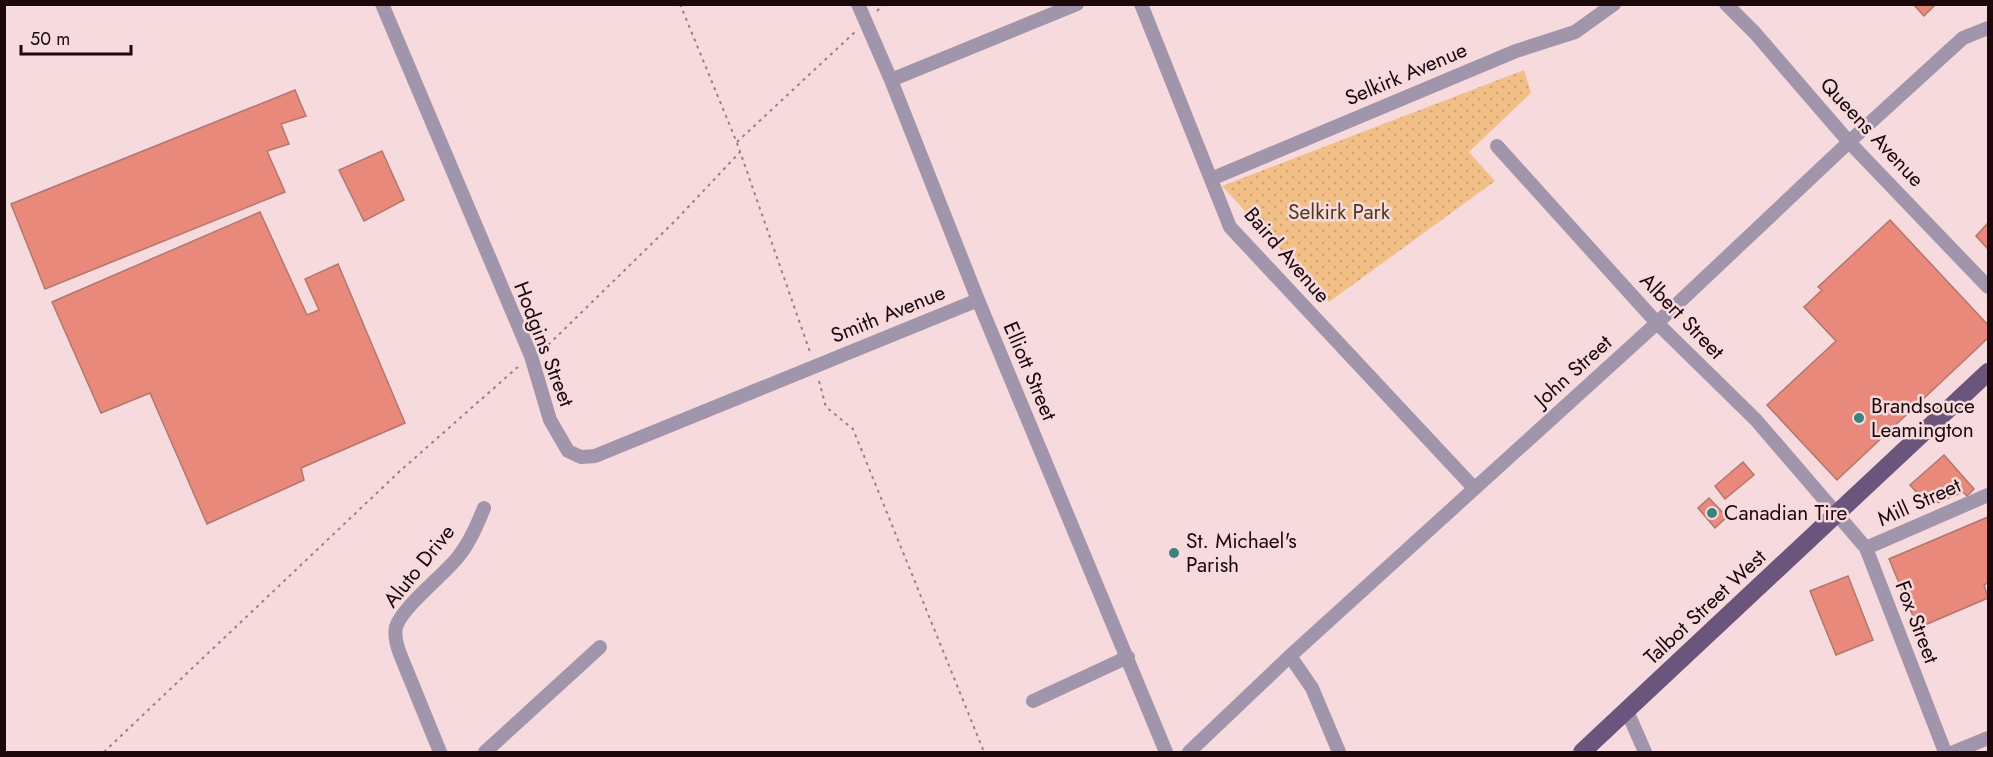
<svg xmlns="http://www.w3.org/2000/svg" width="1993" height="757" viewBox="0 0 1993 757" font-family="Jost,sans-serif">
<defs>
<pattern id="park-dots" width="8" height="8" patternUnits="userSpaceOnUse" patternTransform="scale(1.5)"><rect width="8" height="8" fill="#f2bf87"/><path d="M2 2h.1M6 6h.1" fill="none" stroke="#cfa373" stroke-width="1.8" stroke-linecap="round"/></pattern>
</defs>
<rect width="100%" height="100%" fill="#f6dadd"/>
<path fill="url(#park-dots)" d="M1524,70l7,23 -62,59 26,29 -166,121 -107,-116z"/>
<path fill="#e8897b" stroke="#b3766c" stroke-width="1.5" d="M1913,4h23l-12,12z
M295,90l11,26 -25,8 8,20 -22,7 18,41 -240,97 -34,-85z
M382,151l22,49 -40,21 -25,-51z
M260,212l47,103 12,-5 -14,-31 33,-15 67,159 -104,45 3,12 -97,44 -57,-131 -49,20 -49,-111z
M1890,220l98,105v13l-151,142 -70,-75 69,-64 -32,-34 18,-17 -4,-3z
M1988,223v26l-12,-13z
M1944,455l30,34 -7,7 -4,-4 -34,14 -19,-21z
M1743,462l11,13 -29,24 -10,-13z
M1709,498l18,19 -12,11 -17,-20z
M1988,517v66l-4,2 4,13 -70,30 -29,-69z
M1848,576l25,64 -37,15 -26,-64z"/>
<g fill="none" stroke-linecap="round" stroke-linejoin="round">
<path stroke="#998083" stroke-width="2" stroke-dasharray="3 4.5" stroke-linecap="butt" d="M680,4l57,139 73,209
M877,11l7,-7
M737,142l119,-111
M543,350l133,-130 64,-68
M819,381l7,26 27,22 131,323
M104,752l296,-281 119,-105"/>
<path stroke="#a195ac" stroke-width="14" d="M382,4l149,352 19,64 18,31 13,6 14,-1 383,-156
M858,4l33,76 87,220 188,452
M1141,4l89,223 244,261
M1726,4l29,29 94,109 139,145
M891,80l186,-76
M1497,146l160,177 99,97 110,128 79,204
M1211,179l305,-128 59,-19 39,-28
M1866,548l122,-53
M1290,656l22,32 27,64
M1033,701l95,-44
M1627,711l18,41
M440,752l-40,-98c-3,-8 -6,-18 -4,-27 6,-20 47,-51 62,-70 12,-15 19,-32 26,-49
M485,752l115,-105
M1189,752l101,-96 367,-333 192,-181 114,-104 25,-10
M1954,752l34,-14"/>
<path stroke="#6b557d" stroke-width="18" d="M1582,752l406,-380"/>
</g>
<g fill="#3b827d" stroke="#f6dadd" stroke-width="2">
<circle cx="1859" cy="418" r="6"/>
<circle cx="1712" cy="513" r="6"/>
<circle cx="1174" cy="553" r="6"/>
</g>
<g text-anchor="middle" stroke-width="5" stroke-linejoin="round" paint-order="stroke">
<g font-size="21" fill="#1c070b" stroke="#f6dadd">
<text transform="translate(1406 74) rotate(-23)" y="7">Selkirk Avenue</text>
<text transform="translate(1872 132) rotate(47)" y="7">Queens Avenue</text>
<text transform="translate(1287 255) rotate(49)" y="7">Baird Avenue</text>
<text transform="translate(888 314) rotate(-22)" y="7">Smith Avenue</text>
<text transform="translate(1682 316) rotate(46)" y="7">Albert Street</text>
<text transform="translate(544 344) rotate(69)" y="7">Hodgins Street</text>
<text transform="translate(1030 371) rotate(67)" y="7">Elliott Street</text>
<text transform="translate(1573 371) rotate(-42)" y="7">John Street</text>
<text transform="translate(1919 502) rotate(-24)" y="7">Mill Street</text>
<text transform="translate(419 566) rotate(-51)" y="7">Aluto Drive</text>
<text transform="translate(1705 607) rotate(-43)" y="7">Talbot Street West</text>
<text transform="translate(1917 622) rotate(69)" y="7">Fox Street</text>
</g>
<g font-size="21" fill="#513717" stroke="#f6dadd">
<text x="1339" y="219">Selkirk Park</text>
</g>
<g font-size="21" fill="#1c070b" stroke="#f6dadd" text-anchor="start">
<text x="1871" y="413">Brandsouce<tspan x="1871" dy="24">Leamington</tspan></text>
<text x="1724" y="520">Canadian Tire</text>
<text x="1186" y="548">St. Michael's<tspan x="1186" dy="24">Parish</tspan></text>
</g>
</g>
<rect width="1993" height="757" fill="none" stroke="#1c070b" stroke-width="12"/>
<path d="M21 45v9h110v-9" fill="none" stroke="#1c070b" stroke-width="3"/>
<text x="30" y="45" font-size="18" fill="#1c070b" stroke="#f6dadd" stroke-width="4.5" paint-order="stroke">50 m</text>
</svg>
